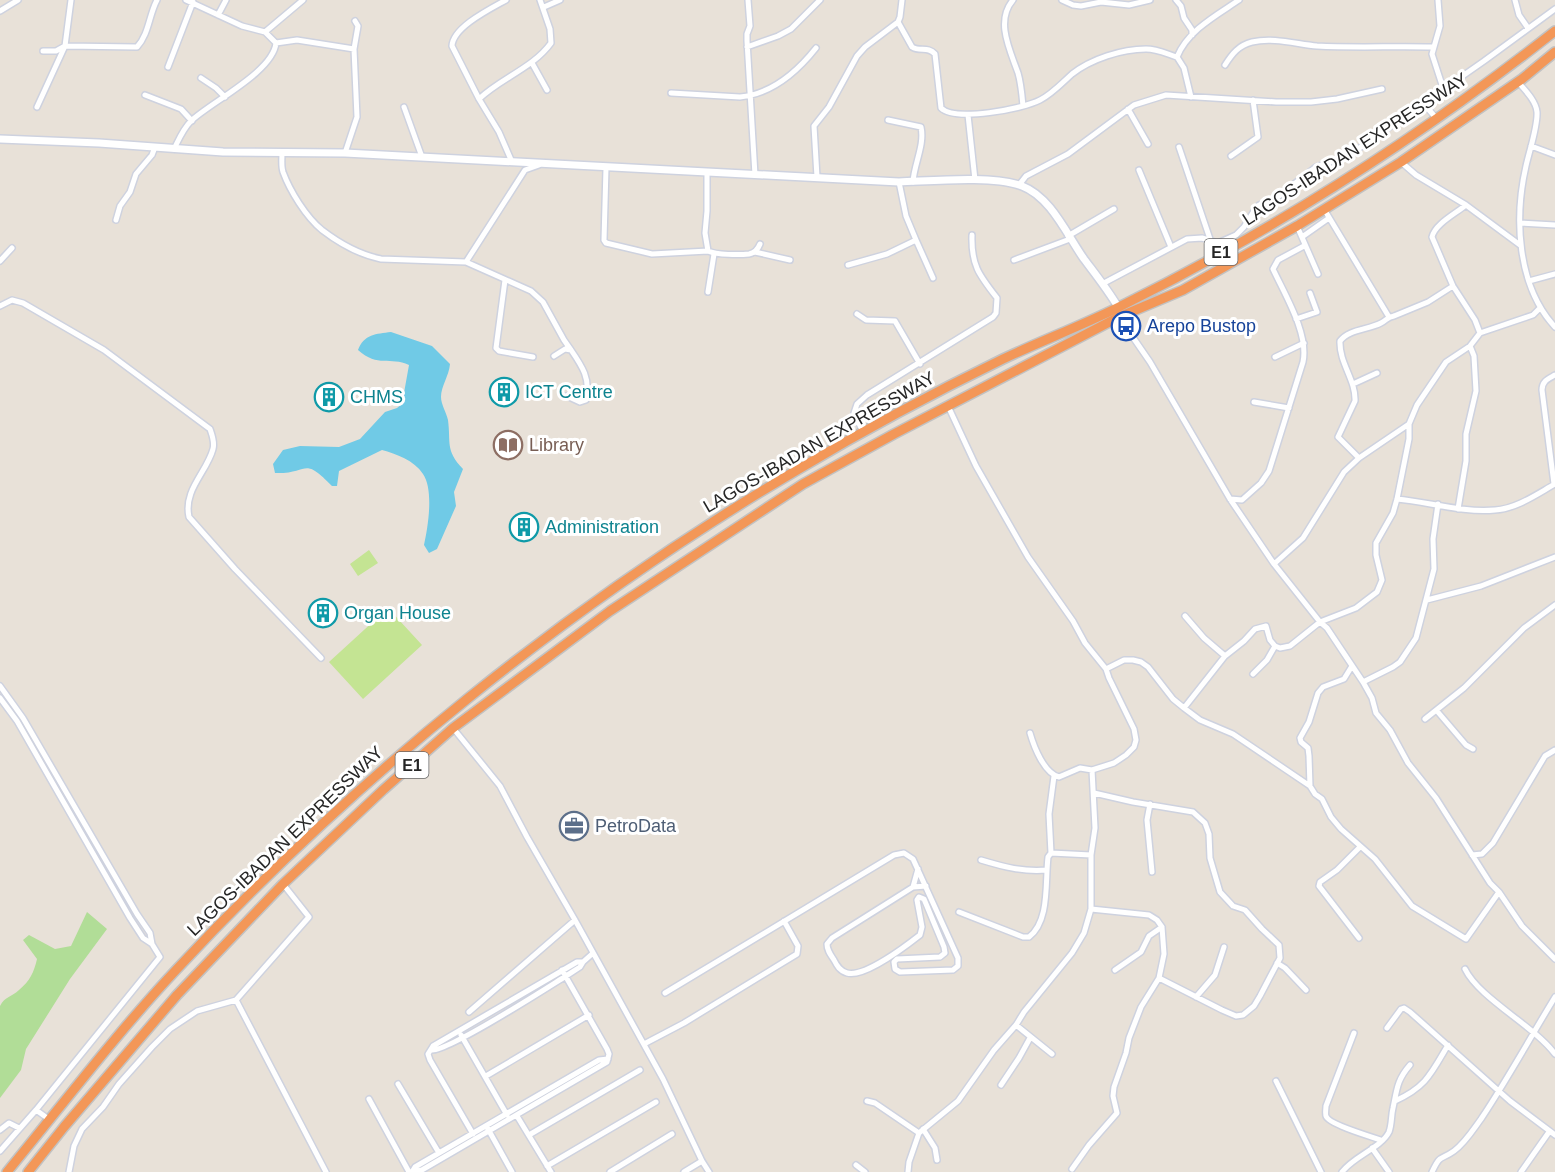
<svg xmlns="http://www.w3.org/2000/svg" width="1555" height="1172" viewBox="0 0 1555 1172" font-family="Helvetica,sans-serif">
<rect width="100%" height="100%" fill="#e8e1d8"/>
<path fill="#b1dd97" d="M87,912l20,17 -37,50 -44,70 -5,21 -21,28v-92c5,-10 12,-9 19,-16 11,-9 15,-18 18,-31l-14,-19 6,-5 26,14 16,-3z"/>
<path fill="#c4e493" d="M369,550l9,13 -20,13 -8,-12z
M388,608l34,37 -59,54 -34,-37z"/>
<path fill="#70cae6" d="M391,332l41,14 18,18c-1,12 -9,22 -9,33 0,7 5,15 7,23 3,23 -3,30 15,49l-9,23 2,14 -19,43 -8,4 -5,-8c4,-18 10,-55 -1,-71 -9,-14 -27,-20 -41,-24l-43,21 -2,15h-5c-30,-31 -22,-12 -57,-13l-2,-9 10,-14 17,-4 39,1 21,-8 25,-27 12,-4 5,-4 7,-39c-19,-9 -31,3 -51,-15 6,-16 18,-16 33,-18z"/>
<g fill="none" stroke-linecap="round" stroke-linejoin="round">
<g stroke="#ced2df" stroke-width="8">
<path id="minor" d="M186,0l56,26 23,6 11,11
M506,0c-16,9 -53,27 -54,46l27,53 20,33 13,30
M748,0l2,26 -3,8v7l8,134
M1013,0c-18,21 -3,50 5,73 3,10 4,22 5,33
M1062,0l11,5 8,1 20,-4 28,3 21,-5
M1176,0l5,6 3,12 8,12v5
M1438,0l2,26 -8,28 11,34
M1515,0l4,15 9,13
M544,7l16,-7
M0,11l18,-11
M218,15l8,-15
M898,22l14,25c8,5 16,-1 23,7l6,54c14,14 82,1 99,-8 12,-6 22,-17 32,-26 19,-15 50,-25 74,-25 11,0 21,5 31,8
M265,32l38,-32
M276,43l21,-3 57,9
M747,47l31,-11 13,-7 29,-29
M43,51h13l9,-5 72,1c12,-13 12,-32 20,-47
M532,63l15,27
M1225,65c7,-11 14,-20 27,-23 21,-5 44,2 65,4 38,2 77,0 116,1
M168,67l25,-65
M201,78l15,10 9,9
M1518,82c7,8 18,19 19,30 1,14 -8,40 -11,54 -12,52 -9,120 29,161
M671,93l69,4c31,-3 57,-25 76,-49
M145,95l36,14 11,12
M1191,97l-7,-29 -7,-11c11,-27 40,-42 62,-57
M479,99c22,-21 54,-31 72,-56l-1,-14 -10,-29
M1424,104l12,14
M37,107l28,-61 6,-46
M404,107l18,50
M1128,109l20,35
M968,115l7,65
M888,120l33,7c4,18 -7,37 -8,55
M1531,146l24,9
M1179,147l32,95
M174,149c5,-10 9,-20 17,-28 20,-19 82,-49 85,-78
M282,153c0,6 -1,13 1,19 7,19 23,45 39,58 17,13 39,25 59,29l85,3 65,29 12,11 21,38 7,10 -6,-1 -11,7
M345,153l12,-36 -3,-68 4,-23 -3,-5
M1231,156l27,-19 -5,-37
M1401,162l15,13 50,30 54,40
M606,168l-2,72 2,3 46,11 56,-3c8,4 32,4 41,3 6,-1 9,-5 11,-10
M1139,170l32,77
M707,172v39l-2,22 3,18
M817,177l-3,-51 15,-19 28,-51 8,-9 33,-25 2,-5 2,-17
M899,182l7,34 10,24
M1019,185l7,-9 42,-22 66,-49 32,-10 110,7h35l26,-3 45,-10
M1466,205c-11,9 -31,19 -34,32l21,49 22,34 5,13
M1324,209l65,108
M116,220l4,-14 10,-14 6,-18 16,-19 3,-8
M1521,223l34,2
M1297,226l21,48
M1068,236l46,-27
M1302,237l27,-19
M755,252l35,8
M1014,260l56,-21
M0,261l12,-13
M466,262l59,-92 14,-5
M848,265l39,-11 29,-14 17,38
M505,280l-9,68 3,3 34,6
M1529,281l26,-7
M1104,283l83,-44 15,-1 16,5 18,-8 8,-8 10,-16 5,-6 16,-6 41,-32 32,-11 136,-95 71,-52
M708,292l6,-38
M0,306l12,-6 11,3 81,47 106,79c2,6 5,13 3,20 -6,23 -30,41 -24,68l46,52 86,89
M857,314l9,6 29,1 25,43
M1119,317l31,45 80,137 44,65 46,58 7,6 36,54 9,16 4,15 14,17 18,33 28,35 54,85 9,9 23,34 33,33
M1296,319l21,-7 -7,-19
M1275,357l29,-14
M1353,384l24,-11
M567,396l13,6 6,-2c5,-21 -4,-34 -15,-50
M1254,402l35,6
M948,406l28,60 52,91 45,64 12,22 21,26 3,9 25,51 2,11 -2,7 -8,8 -12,8 -22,7 -12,-2 -21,9c-15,-4 -25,-30 -29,-44
M863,432l-9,-19 3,-9 10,-9 126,-78 3,-4 1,-15c-18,-23 -26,-33 -25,-63
M1359,458l-21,-21 17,-36c1,-21 -16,-38 -15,-60 9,-12 28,-11 41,-18 6,-3 6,-6 13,-7l34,-14 25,-16
M1554,484l-12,-94c0,-9 6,-11 13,-15
M1230,499l12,1 19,-17 8,-12 34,-109c6,-28 -18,-67 -30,-93l5,-9 26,-14
M1397,499c32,3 66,14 98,11 21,-1 42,-16 60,-26
M1458,509l8,-48v-27l10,-43 -2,-35 -4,-10
M1274,564l29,-26 41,-66 15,-14 50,-34
M1427,600l54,-14 74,-29
M1185,616l19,22 21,18
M1106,669l18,-9h9l8,2 7,5 25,32 11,9 16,12 33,14 77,52 5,8 7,5 9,18 10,12 34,30 37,47 54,33 33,-47
M1253,674l14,-14 8,-14
M1363,682l30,-15 7,-5 16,-24 18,-69 -1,-30 5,-35
M0,686l23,32 114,196 13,19 2,11 8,13 -124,153 14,10
M0,698l17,23 113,197 13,20 9,6
M1184,708l41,-52 19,-15 11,-12 11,-3 4,14 5,6 5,2 10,-2 30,-24 36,-14 21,-16 5,-12 -6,-25v-12l17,-30 4,-14 12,-60v-15l8,-19 29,-43 24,-16 10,-13 53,-18 7,-7
M1437,711l29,34 7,4
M1425,719l39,-31 60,-60 31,-23
M453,728l47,58 27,51 48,83 88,159 39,82 7,11
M1310,786l-1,-30 -1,-8 -7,-6 -1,-4 9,-16 9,-29 5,-6 21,-8 8,-13
M1094,793l39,9 60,10 12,11 4,11 1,24 10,34 13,14 12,4 17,19 17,16 1,13 -20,38 -6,10 -11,9 -7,1 -14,-6 -63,-32
M1150,804l-3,16 5,52
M1051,853l-2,-39 5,-38
M1472,855l10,-1 11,-11 52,-87 10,-6
M981,860c23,7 42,12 66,10
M913,887l5,-18
M959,912l64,25h6c21,-16 16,-55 19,-80l3,-4 40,2
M1359,938l-40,-52 1,-4 17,-12 23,-23
M1277,963l8,5 21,22
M1465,969c14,29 68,56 90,85
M1115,970l26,-18 8,-16 13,-9
M665,993l229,-138 10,-2 9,6 45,99v8l-5,4 -53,2 -5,-3 -1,-7 3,-3 43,-2 5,-4 -1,-6 -20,-48 -5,-2 -2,3 5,27 -2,8c-14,11 -56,43 -73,38 -7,-2 -10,-7 -13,-13 -4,-6 -7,-10 -7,-16l5,-6 81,-51 13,-1
M1196,997l19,-22 9,-28
M236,1000l90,172
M469,1012l106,-92
M1016,1025l36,29
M1387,1028l14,-19 3,-1 6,4 100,89 45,34
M1354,1033l-28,73c0,2 -1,9 0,10 2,8 46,21 55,24
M461,1035l46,80
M644,1044l40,-21 113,-69 1,-8 -14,-25
M432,1050c17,1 113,-61 134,-74l14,-9 3,-5
M486,1076l103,-61
M1276,1081l45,91
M398,1084l41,69
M1001,1085l18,-27 11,-20
M369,1099l40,73
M867,1101l8,2 44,30
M1395,1101c31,-14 36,-27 53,-56
M517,1116l34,56
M488,1129l24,43
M923,1129l12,19 2,12
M0,1130l9,-7 10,5
M473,1134l-43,-74 -2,-6 5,-8 144,-84h6l9,-8
M529,1135l111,-65
M1372,1148l17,24
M0,1151l36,-41
M856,1165l9,7
M547,1166l109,-64
M1072,1169l17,-24 28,-32 -4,-17 1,-9 12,-34 3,-15 12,-31 18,-29 5,-24 -2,-27 -5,-7 -8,-5 -58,-6
M69,1172l5,-26 8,-17 21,-22 16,-23 33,-37 18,-18 27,-18 39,-11 73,-83 -26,-33
M412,1172l10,-2 185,-108 2,-8 -2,-5 -45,-79
M412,1172l3,-5 184,-107 9,-1
M610,1172l62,-38
M684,1172l18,-11
M908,1172l1,-10 10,-29 39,-32 36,-51 22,-25 8,-13 48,-59 12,-20 7,-24v-54l4,-27 -3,-58
M1342,1172c12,-16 39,-24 47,-40 3,-8 2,-16 4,-24 4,-19 4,-28 17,-43
M1432,1172c9,-19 8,-11 22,-21 11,-8 19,-21 27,-32 26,-39 49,-81 74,-122
M1521,1172l28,-40"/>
</g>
<g stroke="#ced2df" stroke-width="10">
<path id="tertiary" d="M0,139l99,4 124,9 122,1 554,29c32,-1 94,-7 123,4 29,11 45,49 62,73 12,16 24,31 34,48"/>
</g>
<g stroke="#c2c2c2" stroke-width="12">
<path id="motorway" d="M7,1172c56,-68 109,-138 169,-202 179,-193 394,-366 621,-500 67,-40 136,-77 206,-111 38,-18 78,-33 116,-52 154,-76 301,-170 436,-276
M28,1172l36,-45 113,-132 106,-111 100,-94 70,-62 157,-117 193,-127 91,-50 225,-117 64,-27 114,-64 104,-64 121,-83 33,-27"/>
</g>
<use href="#minor" stroke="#fff" stroke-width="5"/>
<use href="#tertiary" stroke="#fff" stroke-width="7"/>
<use href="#motorway" stroke="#f39758" stroke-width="9"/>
</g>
<defs>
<g id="bus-ring" transform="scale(1.5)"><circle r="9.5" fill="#fff" stroke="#1a4fb4" stroke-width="1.5"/><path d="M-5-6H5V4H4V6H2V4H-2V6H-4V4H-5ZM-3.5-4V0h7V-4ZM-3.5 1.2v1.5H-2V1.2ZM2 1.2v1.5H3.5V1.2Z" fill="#1a4fb4"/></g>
<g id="building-ring" transform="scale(1.5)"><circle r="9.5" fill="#fff" stroke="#0f9aa8" stroke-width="1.5"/><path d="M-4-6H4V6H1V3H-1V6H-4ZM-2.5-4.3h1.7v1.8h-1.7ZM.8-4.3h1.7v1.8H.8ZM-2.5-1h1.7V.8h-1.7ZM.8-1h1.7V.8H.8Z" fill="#0f9aa8"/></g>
<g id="library-ring" transform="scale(1.5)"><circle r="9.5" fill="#fff" stroke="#8d6e63" stroke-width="1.5"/><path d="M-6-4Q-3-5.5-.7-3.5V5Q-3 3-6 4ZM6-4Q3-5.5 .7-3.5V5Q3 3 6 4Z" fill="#8d6e63"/></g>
<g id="office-ring" transform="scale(1.5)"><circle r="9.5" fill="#fff" stroke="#5c6f8a" stroke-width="1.5"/><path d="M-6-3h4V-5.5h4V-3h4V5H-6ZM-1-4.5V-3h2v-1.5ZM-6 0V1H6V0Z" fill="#5c6f8a"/></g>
</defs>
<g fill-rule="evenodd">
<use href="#bus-ring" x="1126" y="326"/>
<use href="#building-ring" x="504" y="392"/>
<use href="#building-ring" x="329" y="397"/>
<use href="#library-ring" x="508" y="445"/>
<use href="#building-ring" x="524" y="527"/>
<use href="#building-ring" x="323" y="613"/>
<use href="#office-ring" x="574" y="826"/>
</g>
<g text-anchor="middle" stroke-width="6" stroke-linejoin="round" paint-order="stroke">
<g fill="#fff" stroke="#676767" stroke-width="1.5">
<rect x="1204.5" y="239" width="33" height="26" rx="4.5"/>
<rect x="395.5" y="752" width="33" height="26" rx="4.5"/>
</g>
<g font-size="16" font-weight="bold" fill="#262626">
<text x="1221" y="258">E1</text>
<text x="412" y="771">E1</text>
</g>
<g font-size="18" fill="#262626" stroke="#fff">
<text transform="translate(1355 149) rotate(-33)" y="6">LAGOS-IBADAN EXPRESSWAY</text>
<text transform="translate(819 442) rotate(-30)" y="6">LAGOS-IBADAN EXPRESSWAY</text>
<text transform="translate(285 841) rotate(-44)" y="6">LAGOS-IBADAN EXPRESSWAY</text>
</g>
<g font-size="18" fill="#164399" stroke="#fff" text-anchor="start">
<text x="1147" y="332">Arepo Bustop</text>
</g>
<g font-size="18" fill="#0d838f" stroke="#fff" text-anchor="start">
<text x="525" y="398">ICT Centre</text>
<text x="350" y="403">CHMS</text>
<text x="545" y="533">Administration</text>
<text x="344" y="619">Organ House</text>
</g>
<g font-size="18" fill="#785e54" stroke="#fff" text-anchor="start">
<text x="529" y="451">Library</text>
</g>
<g font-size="18" fill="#4e5e75" stroke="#fff" text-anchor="start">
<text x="595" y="832">PetroData</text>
</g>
</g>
</svg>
